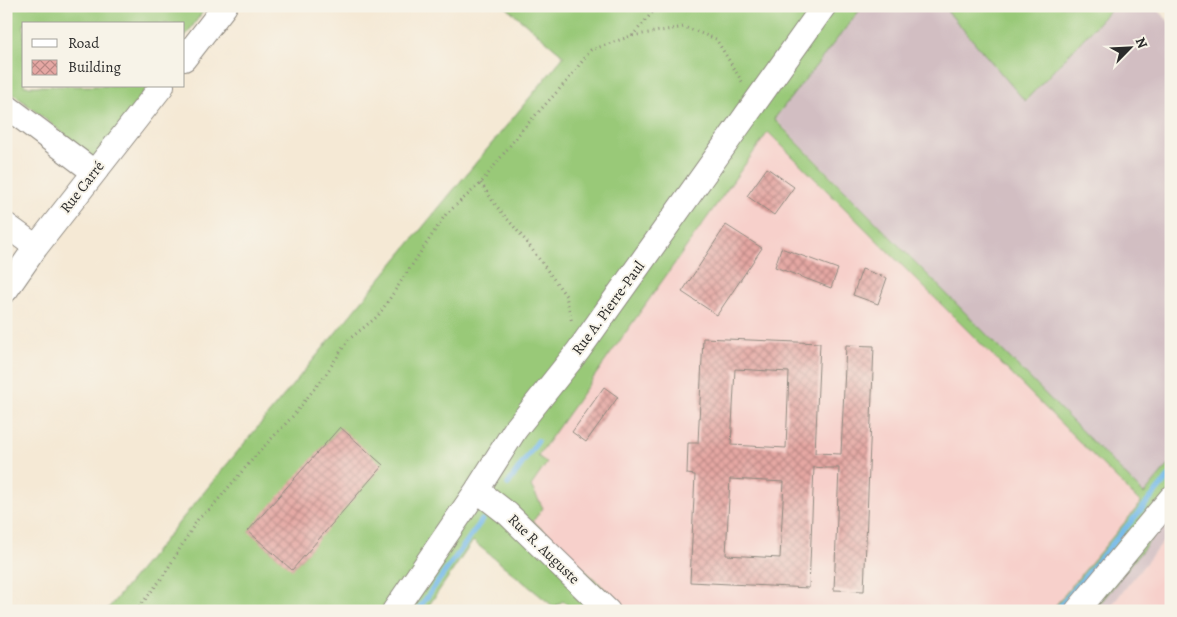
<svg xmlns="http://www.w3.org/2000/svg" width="1177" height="617" viewBox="0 0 1177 617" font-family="Alegreya,serif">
<defs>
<pattern id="building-cross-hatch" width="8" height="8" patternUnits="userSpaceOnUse" patternTransform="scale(1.25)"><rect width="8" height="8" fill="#e5a7a3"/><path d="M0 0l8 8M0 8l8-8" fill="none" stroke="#ba8885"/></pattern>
</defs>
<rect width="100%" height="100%" fill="#f7f3e8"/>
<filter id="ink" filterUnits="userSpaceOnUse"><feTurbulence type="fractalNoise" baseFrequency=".02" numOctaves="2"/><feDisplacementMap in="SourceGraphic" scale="10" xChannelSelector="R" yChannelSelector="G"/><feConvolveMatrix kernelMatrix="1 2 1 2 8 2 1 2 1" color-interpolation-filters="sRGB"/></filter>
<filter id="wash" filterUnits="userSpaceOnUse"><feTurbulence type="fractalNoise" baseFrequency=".0096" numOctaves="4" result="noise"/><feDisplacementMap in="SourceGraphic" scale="20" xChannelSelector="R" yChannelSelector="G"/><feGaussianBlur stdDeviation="1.12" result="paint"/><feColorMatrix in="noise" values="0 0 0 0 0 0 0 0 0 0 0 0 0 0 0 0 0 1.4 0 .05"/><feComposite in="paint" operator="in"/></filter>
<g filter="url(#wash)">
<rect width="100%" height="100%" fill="#f5e9d5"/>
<path fill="#f7d0cb" d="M768,132l373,371 -90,108h-423l-95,-90 -2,-35 15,-23 -9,-7z
M1171,532v79h-64z"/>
<path fill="#d2bec2" d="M863,6h80l82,95 89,-95h41l16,18v438l-27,32 -370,-376z
M1171,514v18l-64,79h-13z"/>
<path fill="#99c978" stroke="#627a52" d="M6,6h201l-23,32v-14h-160v62h124l-53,73 -89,-71z
M505,6h358l-89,113 370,375 27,-32v52l-77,97h-43l90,-108 -373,-371 -230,324 9,7 -16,23 12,22 -10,13 95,90h-55l-10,-10 -9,6 -81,-66 -48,70h-319l458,-555z
M943,6h171l-89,95z"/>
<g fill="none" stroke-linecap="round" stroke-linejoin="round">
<path stroke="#73b9ea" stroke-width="5.5" d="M508,484l30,-43
M417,611l65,-91
M1056,611l115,-137"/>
</g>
<g id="blocks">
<path fill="url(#building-cross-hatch)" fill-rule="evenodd" d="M767,168l27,19 -20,28 -27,-19z
M726,225l36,23 -45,67 -35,-23z
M781,248l57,21 -7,19 -56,-21z
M862,269l25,9 -9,26 -25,-9z
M703,338l117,5 -5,110 26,1 5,-109 28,1 -10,245 -30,-1 5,-122h-13l-12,-1 -5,121 -119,-6 5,-107 -8,-1 1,-31h10zM735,369l54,3 -3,76 -55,-3zM730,479l54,3 -4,76 -54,-3z
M604,387l14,10 -32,45 -14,-10z
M340,427l43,38 -91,105 -44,-39z"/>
</g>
</g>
<g filter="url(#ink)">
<use href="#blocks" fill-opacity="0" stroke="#908a80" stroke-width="1"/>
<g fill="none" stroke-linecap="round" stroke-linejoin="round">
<g stroke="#908a80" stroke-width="26">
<path id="minor" d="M184,59l41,-53
M6,106l88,66
M6,225l30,22
M6,290l30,-43 126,-161
M477,490l31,24 100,97
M394,611l83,-121 38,-60 63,-79 246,-345
M1077,611l94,-113"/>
</g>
<path stroke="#908a80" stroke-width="3" stroke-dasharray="1 4" stroke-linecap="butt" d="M632,36l26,-30
M481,183l13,20 32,38 40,55 6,27
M136,611l26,-33 36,-59 13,-11 46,-54 35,-37 34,-43 22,-34 30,-24 68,-102 35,-31 41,-53 44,-48 25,-32 40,-14 53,-9 32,12 28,46"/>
<use href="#minor" stroke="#fff" stroke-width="24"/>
</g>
</g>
<g text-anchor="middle" stroke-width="4" stroke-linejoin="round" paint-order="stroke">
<g font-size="15" fill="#2b2b2b" stroke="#f7f3e8">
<text transform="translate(82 187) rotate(-52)" y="5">Rue Carré</text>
<text transform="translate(608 308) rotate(-54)" y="5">Rue A. Pierre-Paul</text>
<text transform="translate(544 549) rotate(44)" y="5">Rue R. Auguste</text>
</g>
</g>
<rect width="1177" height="617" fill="none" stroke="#f7f3e8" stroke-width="25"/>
<rect x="22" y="22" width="162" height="65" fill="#f7f3e8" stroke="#a5a39c"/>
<rect x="32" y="39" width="25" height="8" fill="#ffffff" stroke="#a5a39c"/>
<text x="68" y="48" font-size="15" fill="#2b2b2b">Road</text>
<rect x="32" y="60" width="25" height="15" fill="url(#building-cross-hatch)" stroke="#a5a39c"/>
<text x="68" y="72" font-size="15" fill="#2b2b2b">Building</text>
<g transform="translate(1130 48) rotate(66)" stroke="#f7f3e8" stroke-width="4" paint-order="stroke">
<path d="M0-4L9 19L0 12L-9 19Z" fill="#2b2b2b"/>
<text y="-8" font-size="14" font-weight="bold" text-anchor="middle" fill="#2b2b2b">N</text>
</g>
</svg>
